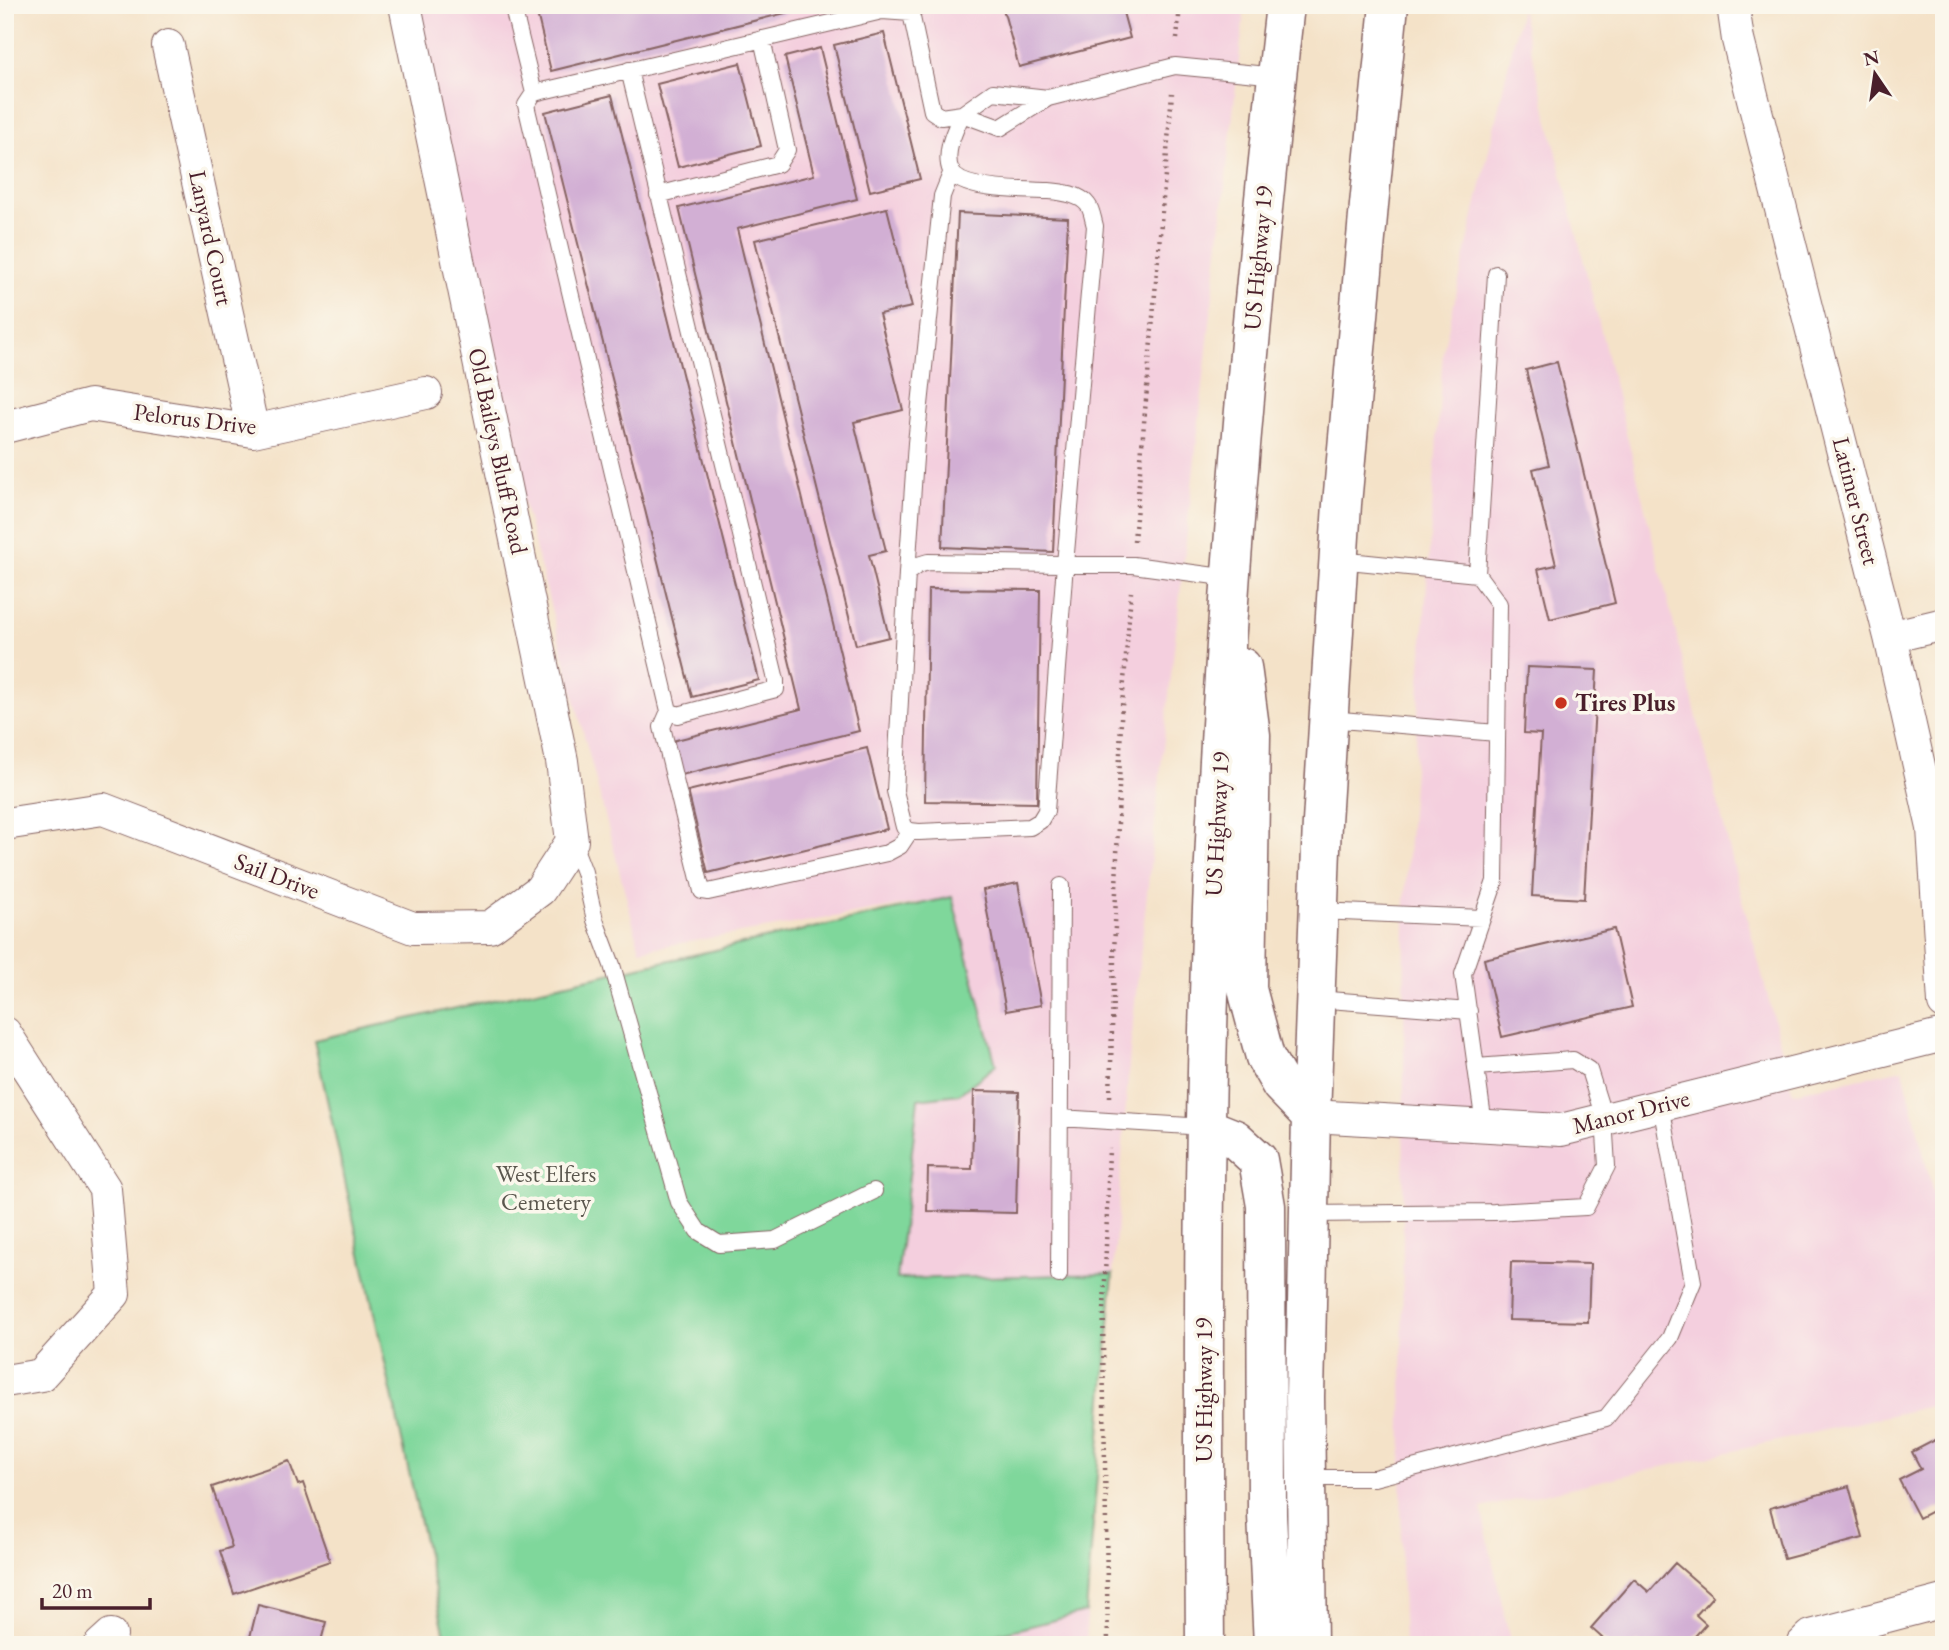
<svg xmlns="http://www.w3.org/2000/svg" width="1949" height="1650" viewBox="0 0 1949 1650" font-family="'EB Garamond',serif">
<rect width="100%" height="100%" fill="#fbf7ec"/>
<filter id="ink" filterUnits="userSpaceOnUse"><feTurbulence type="fractalNoise" baseFrequency=".0143" numOctaves="2"/><feDisplacementMap in="SourceGraphic" scale="14" xChannelSelector="R" yChannelSelector="G"/><feConvolveMatrix kernelMatrix="1 2 1 2 8 2 1 2 1" color-interpolation-filters="sRGB"/></filter>
<filter id="wash" filterUnits="userSpaceOnUse"><feTurbulence type="fractalNoise" baseFrequency=".00686" numOctaves="4" result="noise"/><feDisplacementMap in="SourceGraphic" scale="28" xChannelSelector="R" yChannelSelector="G"/><feGaussianBlur stdDeviation="1.57" result="paint"/><feColorMatrix in="noise" values="0 0 0 0 0 0 0 0 0 0 0 0 0 0 0 0 0 1.4 0 .05"/><feComposite in="paint" operator="in"/></filter>
<g filter="url(#wash)">
<rect width="100%" height="100%" fill="#f4e2c8"/>
<path fill="#f4cfde" d="M394,5h851l-114,1034 -18,235 -216,5 21,-180 41,-5 -7,-197 -312,53z
M1521,9l216,870 56,214 110,-24 41,169v165l-463,105 30,137h-107l-3,-82 4,-665 38,-546z
M1086,1612l1,33h-133z"/>
<path fill="#7fd79b" stroke="#647b63" stroke-width="2" d="M952,897l44,168 -37,29 -41,5 -21,180 216,-5 -27,338 -131,33h-508l-133,-605z"/>
<g id="blocks">
<path fill="#d2afd4" d="M535,5h279v1l-263,65z
M1002,5h119l9,33 -111,29z
M884,33l36,146 -50,12 -36,-146z
M820,48l37,151 -120,30 122,502 -178,44 -9,-34 129,-32 -122,-501 135,-33 -29,-118z
M740,63l21,83 -83,21 -21,-83z
M612,95l147,585 -67,17 -147,-585z
M887,208l25,99 -33,7 24,96 -49,12 32,129 -17,4 20,82 -33,8 -101,-405z
M958,213l110,5 -15,334 -111,-5z
M1557,362l58,241 -65,16 -12,-50 18,-4 -23,-96 16,-4 -23,-95z
M928,589l112,1 -3,213 -112,-2z
M1527,667l70,3 -13,229 -52,-3 9,-162 -17,-1z
M867,748l20,81 -179,44 -20,-82z
M1018,883l23,122 -35,6 -23,-121z
M1614,929l18,78 -130,30 -18,-78z
M974,1091l45,1 -3,121 -89,-2 1,-43 44,1z
M1511,1262l79,2 -2,58 -79,-2z
M1935,1440l9,16v49l-25,13 -20,-38 22,-11 -9,-17z
M289,1461l9,24 5,-2 27,78 -96,33 -14,-43 12,-4 -20,-60z
M1849,1486l14,52 -79,21 -14,-51z
M1675,1563l38,33 -17,19 10,9 -19,21h-10l-5,-5 -4,5h-28l-3,-3 -3,3h-24l-19,-17 43,-49 15,13z
M258,1605l68,17 -6,23h-72z"/>
</g>
</g>
<g filter="url(#ink)">
<use href="#blocks" fill-opacity="0" stroke="#866362" stroke-width="2"/>
<g fill="none" stroke-linecap="round" stroke-linejoin="round">
<g stroke="#866362" stroke-width="18">
<path id="lane" d="M510,5l4,7 20,81
M918,5l-7,8 21,98 9,6 21,-3
M629,70l147,610v9l-98,26 -9,-4 -143,-606 8,-12 348,-82 29,2
M1048,98l-55,-6 -31,22 38,14 48,-30 127,-32 102,10
M962,114c-7,16 -19,39 -11,57 10,21 77,19 98,20 13,1 31,3 39,14 4,5 5,15 7,21l-30,338 -19,247 -6,10 -10,6 -111,5 -9,-1 -6,-4 -9,-36 12,-218 11,-8 10,-3 205,3 97,13
M658,195l120,-31 9,-14 -25,-111
M1339,560l138,14 22,30 -4,277 -32,93 21,151
M907,573l9,-130 26,-247 10,-25
M1477,574l19,-300
M669,711l-7,16 40,164 6,1 179,-39 13,-7 10,-15
M1329,719l168,14
M572,841l12,31 11,48 17,45 67,237 19,29 21,13 56,-4 99,-49
M1319,911l163,7
M1316,999l153,12
M1060,1118l145,9
M1309,1214l185,-2 92,-5 21,-41 -3,-48 -15,-48 -16,-10 -97,7
M1059,1275l2,-389
M1306,1478h68l232,-60 64,-80 23,-56 -32,-177"/>
</g>
<g stroke="#866362" stroke-width="34">
<path id="street" d="M1733,5l5,35 152,597 43,191 11,175
M168,46l85,385
M5,427l85,-22 163,26 173,-38
M1890,637l54,-13
M5,824l98,-15 310,119 77,-1 50,-37 32,-49 -10,-80 -157,-756
M5,1033l100,156 9,105 -73,81 -36,6
M1311,1116l250,14 383,-95
M100,1645l11,-10
M1802,1645l9,-9 133,-35"/>
</g>
<g stroke="#866362" stroke-width="41">
<path id="highway" d="M1242,667l9,68 -4,254 18,68 16,28 30,31
M1205,1127l30,12 23,21 8,46 1,309 6,130
M1205,1645c-2,-275 -3,-551 11,-826 13,-272 38,-543 69,-814
M1308,1645l-3,-248 6,-281 11,-294 20,-318 27,-299 20,-200"/>
</g>
<path stroke="#866362" stroke-width="4.5" stroke-dasharray="2 5" stroke-linecap="butt" d="M1177,39l3,-34
M1134,541l38,-448
M1110,1097l11,-378 10,-127
M1108,1645l-5,-301 6,-196"/>
<use href="#lane" stroke="#fff" stroke-width="16"/>
<use href="#street" stroke="#fff" stroke-width="32"/>
<use href="#highway" stroke="#fff" stroke-width="38"/>
</g>
</g>
<circle fill="#c8321e" stroke="#fbf7ec" stroke-width="2.5" cx="1561" cy="703" r="7"/>
<g text-anchor="middle" stroke-width="7" stroke-linejoin="round" paint-order="stroke">
<g font-size="24" fill="#4a1f2b" stroke="#fbf7ec">
<text transform="translate(211 238) rotate(78)" y="8">Lanyard Court</text>
<text transform="translate(1258 258) rotate(-85)" y="8">US Highway 19</text>
<text transform="translate(195 419) rotate(7)" y="8">Pelorus Drive</text>
<text transform="translate(498 451) rotate(78)" y="8">Old Baileys Bluff Road</text>
<text transform="translate(1856 501) rotate(76)" y="8">Latimer Street</text>
<text transform="translate(1217 824) rotate(-87)" y="8">US Highway 19</text>
<text transform="translate(277 876) rotate(21)" y="8">Sail Drive</text>
<text transform="translate(1631 1112) rotate(-14)" y="8">Manor Drive</text>
<text transform="translate(1204 1390) rotate(-90)" y="8">US Highway 19</text>
</g>
<g font-size="24" font-weight="bold" fill="#4a1f2b" stroke="#fbf7ec" text-anchor="start">
<text x="1575" y="711">Tires Plus</text>
</g>
<g font-size="24" fill="#5a564d" stroke="#fbf7ec">
<text x="546" y="1182">West Elfers<tspan x="546" dy="28">Cemetery</tspan></text>
</g>
</g>
<rect width="1949" height="1650" fill="none" stroke="#fbf7ec" stroke-width="28"/>
<g transform="translate(1875 74) rotate(347)" stroke="#fbf7ec" stroke-width="5" paint-order="stroke">
<path d="M0-5L12 26L0 18L-12 26Z" fill="#4a1f2b"/>
<text y="-10" font-size="19" font-weight="bold" text-anchor="middle" fill="#4a1f2b">N</text>
</g>
<path d="M42 1598v10h108v-10" fill="none" stroke="#4a1f2b" stroke-width="3.5"/>
<text x="52" y="1598" font-size="21" fill="#4a1f2b" stroke="#fbf7ec" stroke-width="5" paint-order="stroke">20 m</text>
</svg>
